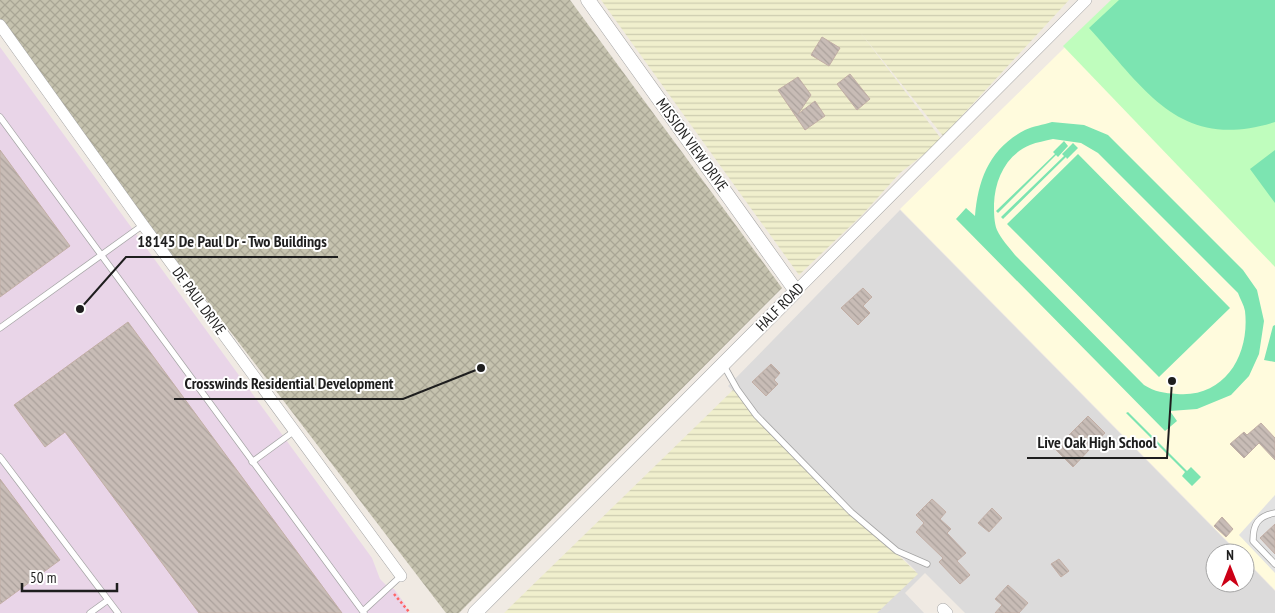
<svg xmlns="http://www.w3.org/2000/svg" width="1275" height="613" viewBox="0 0 1275 613" font-family="'PT Sans Narrow',sans-serif">
<defs>
<pattern id="construction-cross-hatch" width="8" height="8" patternUnits="userSpaceOnUse" patternTransform="scale(1.25)"><rect width="8" height="8" fill="#c5c2ae"/><path d="M0 0l8 8M0 8l8-8" fill="none" stroke="#a9a695"/></pattern>
<pattern id="farmland-rules" width="6" height="5" patternUnits="userSpaceOnUse" patternTransform="scale(1.25)"><rect width="6" height="5" fill="#f0efcd"/><path d="M0 2.5h6" fill="none" stroke="#cdccb0"/></pattern>
<pattern id="building-back-hatch" width="6" height="6" patternUnits="userSpaceOnUse" patternTransform="scale(1.25)"><rect width="6" height="6" fill="#c8bcb6"/><path d="M-1 5l2 2M0 0l6 6M5-1l2 2" fill="none" stroke="#aba19c"/></pattern>
</defs>
<rect width="100%" height="100%" fill="#f0eae3"/>
<path fill="#dcdbdb" d="M900,210l338,343h-23v30h30v-23l30,31v22h-310l-40,-40 -20,20 19,20h-51l43,-42 -188,-185z"/>
<path fill="#e9d5e8" d="M0,47l372,511 8,21 6,6 8,4 11,15 3,9h-408z"/>
<path fill="#fffbdd" d="M1113,0h162v590l-30,-31v-6h-6l-339,-344z"/>
<path fill="url(#construction-cross-hatch)" d="M0,0h570l212,288 -323,325h-13l-383,-500 -63,-88z"/>
<path fill="url(#farmland-rules)" d="M601,0h468l-126,136 -83,-104 82,108 -42,33 -38,42 -63,60z
M733,390l61,65 124,119 -41,39h-373z"/>
<path fill="#bffdbd" d="M1111,0h164v267l-212,-221z"/>
<path fill="#7ce4b1" fill-rule="evenodd" d="M1119,0h156v122c-96,30 -129,-32 -186,-94z
M1052,122l32,3 24,10 135,135 14,20 7,31 -5,33 -10,22 -18,19 -34,14 -27,2 7,10 -12,10 -209,-212 10,-11 9,8c3,-37 15,-68 50,-86 8,-4 18,-5 27,-8zM1053,139l28,4 17,10 140,140c2,6 6,12 7,18 5,44 -20,87 -68,83 -13,-1 -22,-2 -33,-9l-129,-130c-6,-8 -14,-16 -18,-25 -3,-7 -3,-18 -3,-26 1,-25 12,-49 36,-59 7,-3 15,-4 23,-6z
M1064,141l4,5 -10,11 -2,-2 -58,58 -2,-2 59,-57 -2,-2z
M1073,143l5,5 -11,11 -1,-2 -63,62 -2,-2 63,-61 -2,-2z
M1275,150v53l-25,-34z
M1078,154l152,154 -71,69 -152,-153z
M1275,325v37l-11,-2 9,-34z
M1128,412l59,59 4,-4 10,10 -9,9 -10,-10 3,-4 -59,-59z"/>
<path fill="#e2e2e2" d="M1275,495v78l-36,-38z"/>
<path fill="url(#building-back-hatch)" stroke="#c2aea5" d="M822,37l18,11 -11,18 -18,-11z
M850,74l20,25 -13,11 -20,-26z
M798,77l13,18 -13,19 17,-13 10,15 -20,14 -27,-40z
M0,150l70,96 -70,51z
M863,288l9,9 -9,9 7,7 -12,12 -17,-17z
M128,322l214,291h-143l-134,-181 -20,15 -31,-42z
M771,364l9,9 -6,7 4,4 -12,12 -14,-14z
M1088,416l17,17 -32,34 -18,-18z
M1261,423l14,15v22l-16,-17 -15,15 -14,-14 14,-12 3,3z
M0,479l60,81 -60,44z
M932,499l14,13 -6,7 11,10 -4,4 19,20 -9,8 13,14 -10,9 -21,-22 4,-4 -27,-26 8,-9 -8,-8z
M992,508l10,10 -13,14 -11,-9z
M1222,517l11,12 -7,8 -12,-11z
M1275,524v30l-15,-16z
M1059,559l10,12 -8,6 -10,-13z
M1008,585l20,18 -9,10h-24l7,-8 -7,-6z"/>
<g fill="none" stroke-linecap="round" stroke-linejoin="round">
<g stroke="#a5a5a5" stroke-width="7">
<path id="service" d="M0,117l364,496
M0,328l143,-103
M723,364l14,25 19,26 95,97 46,39 30,13
M0,457l118,156
M252,462l41,-30
M1275,513c-17,3 -22,11 -22,28l22,23
M363,611l38,-35
M90,613l18,-13"/>
</g>
<g stroke="#a5a5a5" stroke-width="12">
<path id="minor" d="M0,25l143,200 258,351
M796,291l290,-291
M943,609l4,4"/>
</g>
<g stroke="#a5a5a5" stroke-width="15">
<path id="tertiary" d="M475,613l321,-322 -208,-291"/>
</g>
<path stroke="#ff6566" stroke-width="2.5" stroke-dasharray="2.5 2.5" stroke-linecap="butt" d="M394,594l16,19"/>
<use href="#service" stroke="#fff" stroke-width="5.5"/>
<use href="#minor" stroke="#fff" stroke-width="11"/>
<use href="#tertiary" stroke="#fff" stroke-width="14"/>
</g>
<g text-anchor="middle" stroke-width="4" stroke-linejoin="round" paint-order="stroke">
<g font-size="15" fill="#1e1e1e" stroke="#fff">
<text transform="translate(692 145) rotate(54)" y="5">MISSION VIEW DRIVE</text>
<text transform="translate(199 301) rotate(54)" y="5">DE PAUL DRIVE</text>
<text transform="translate(780 307) rotate(-45)" y="5">HALF ROAD</text>
</g>
</g>
<path fill="none" stroke="#1e1e1e" stroke-width="2" d="M80 309L126 257H338M481 368L403 399H174M1172 381L1167 458H1027"/>
<g fill="#1e1e1e" stroke="#fff" stroke-width="2">
<circle cx="80" cy="309" r="5"/>
<circle cx="481" cy="368" r="5"/>
<circle cx="1172" cy="381" r="5"/>
</g>
<g font-size="16" text-anchor="middle" font-weight="bold" fill="#1e1e1e" stroke="#fff" stroke-width="4" stroke-linejoin="round" paint-order="stroke">
<text x="232" y="247">18145 De Paul Dr - Two Buildings</text>
<text x="289" y="389">Crosswinds Residential Development</text>
<text x="1097" y="448">Live Oak High School</text>
</g>
<g transform="translate(1230 568)"><circle r="24" fill="#ffffff" stroke="#a5a5a5"/>
<path d="M0-4L9 19L0 12L-9 19Z" fill="#cc0016"/>
<text y="-8" font-size="14" font-weight="bold" text-anchor="middle" fill="#1e1e1e">N</text>
</g>
<path d="M22 583v8h95v-8" fill="none" stroke="#1e1e1e" stroke-width="2.5"/>
<text x="30" y="583" font-size="15" fill="#1e1e1e" stroke="#ffffff" stroke-width="4" paint-order="stroke">50 m</text>
</svg>
